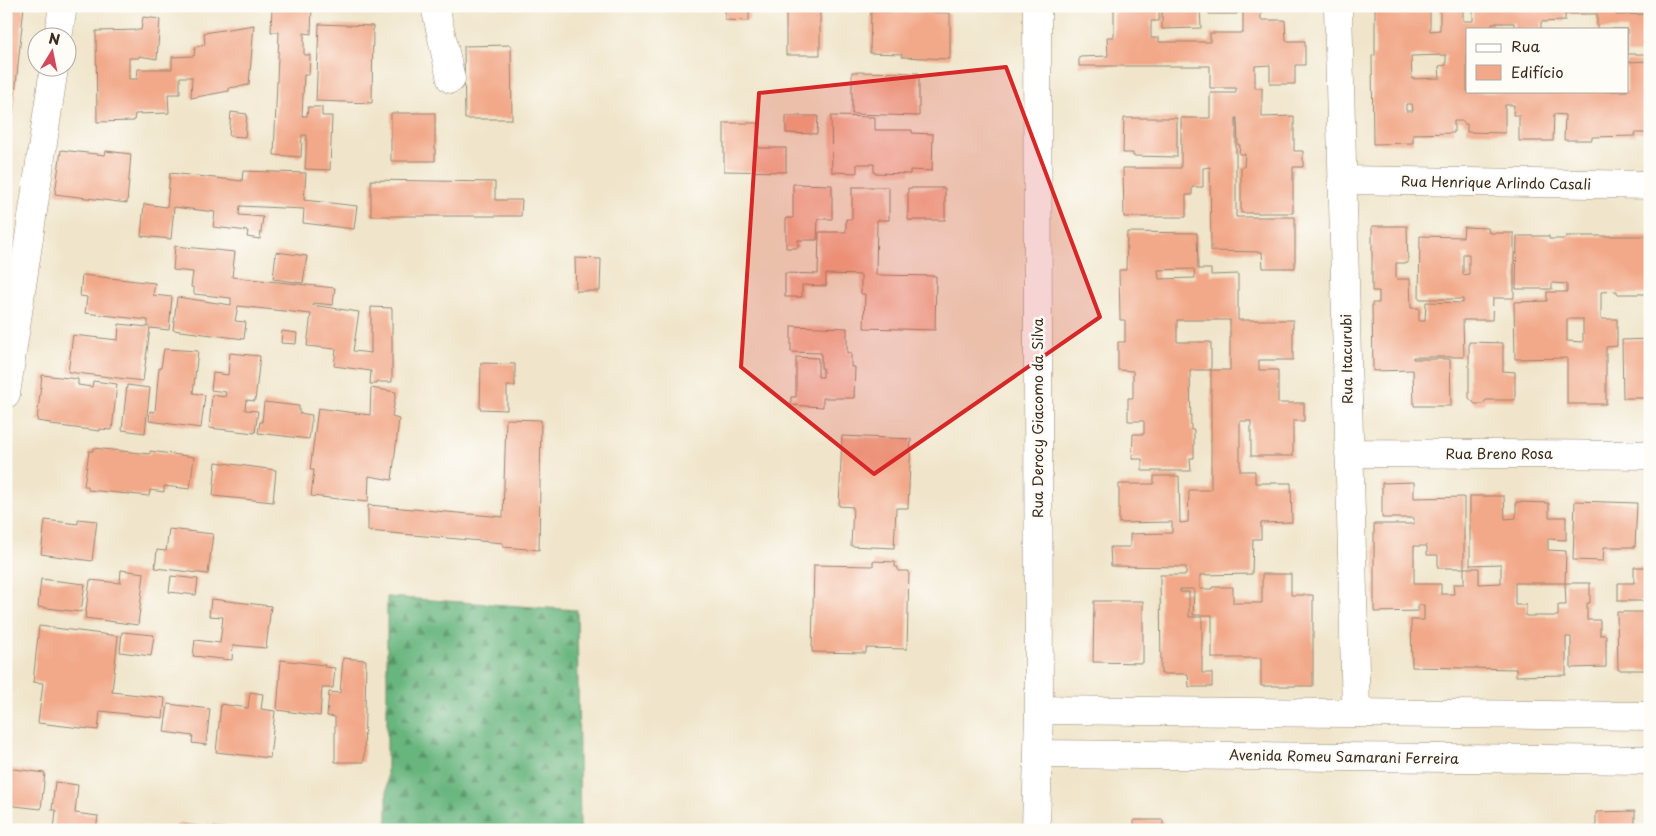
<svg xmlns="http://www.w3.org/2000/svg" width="1656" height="836" viewBox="0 0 1656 836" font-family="'Playpen Sans',sans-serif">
<defs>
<pattern id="forest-firs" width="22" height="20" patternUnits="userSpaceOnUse" patternTransform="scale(1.25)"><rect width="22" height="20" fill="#68b57e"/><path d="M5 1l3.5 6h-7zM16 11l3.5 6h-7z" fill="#579367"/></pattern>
</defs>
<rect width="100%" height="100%" fill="#fdfcf7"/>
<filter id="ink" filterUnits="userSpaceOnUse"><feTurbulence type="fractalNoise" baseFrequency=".02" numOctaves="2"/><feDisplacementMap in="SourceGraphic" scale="10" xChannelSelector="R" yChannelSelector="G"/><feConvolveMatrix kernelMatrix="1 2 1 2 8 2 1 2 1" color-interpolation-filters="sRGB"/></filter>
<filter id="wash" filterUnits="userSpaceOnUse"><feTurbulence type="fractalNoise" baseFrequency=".0096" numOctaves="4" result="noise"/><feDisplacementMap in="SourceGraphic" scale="20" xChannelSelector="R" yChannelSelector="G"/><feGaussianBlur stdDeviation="1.12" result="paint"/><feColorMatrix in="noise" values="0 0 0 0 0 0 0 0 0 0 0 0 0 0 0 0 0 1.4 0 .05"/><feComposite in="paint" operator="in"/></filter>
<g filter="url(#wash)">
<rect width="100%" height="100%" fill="#f0e5ca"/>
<path fill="url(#forest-firs)" stroke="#52704e" d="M387,597l190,13 3,220h-193z"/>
<g id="blocks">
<path fill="#f2a989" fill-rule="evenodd" d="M6,6h18l-11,108h-7z
M272,6h40l-1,28 -7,-1v22h6l-1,20h-5l-2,41h5l1,-9h14v9h10l-2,54 -25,-1 2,-34h-5l-1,22 -27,-2 5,-123h-8z
M725,6h27v3h-3v12l-24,-1z
M786,6h34v49h-34z
M1114,6h45v15h-8v17h8v4h51v-9h33v-21h-6v2h-28v-8h52v14h24l1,21h19v24h-10v19h-25v-19l-15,1v22h7v29l32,-1v35h9v16h-10v46h-52v-46h3l1,-13h-6l1,-9h-2l-1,-27h-1v99h59v51h-32l-1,-16 -51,-1 -1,-84 -7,1v19h-11v8h-6v22h-62l-1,-49h58v-50h29v-25h26v-5h-26v-22h-131v-9l29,-1 -1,-19h7z
M1162,6h38l1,22 -39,1z
M1375,6h55v25l10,-1v-24h23v15h10v-15h143v9l34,-1v40h-23v-25h-30v-15h-32v7l-24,1v7h-27v-6h-22v6h-25v62h5v2l155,-2v-29l23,-1v72h-15v3l-43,1v3h-28l1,-25 -11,-1 -1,27h-34v-26h-6l1,-10h-9v28l-38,-1v-8h-3l-1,-3h-9v12l-41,1v9l-40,1 -1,-88 3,-1zM1446,55v10l-7,1 1,12 -28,1 -1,-23zM1406,104h6l1,7h-7z
M871,11l79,2v46l-48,-2v-3l-32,-1z
M143,17l17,2 -3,40 -18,-3v2h-10v21h8l1,-10h34v-12l22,-1 1,-9 10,-2 -1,-12 50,-8 -5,60 -20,3v3l-38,7 1,-21h-12v17h-12l1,19 -34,1 -1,7 -37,1 -1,-91 45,-1z
M319,24l54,2 -1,77 -56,-2z
M511,45l1,74h-47l-1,-73z
M852,72l67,1v43l-67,-2z
M231,112l16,2 -2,23 -16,-1z
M391,113h44v48h-44z
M786,116h32l-1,18 -31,-1z
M831,116l44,1v13h37v3l21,1 -1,37 -22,-1v4l-36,-1v-9h-17v9l-25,-1z
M1124,118h53v39l-44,-1v-3h-10z
M724,123h34v25h28v24l-62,-1z
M61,150l44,5 1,-4 25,3 -4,49 -72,-9z
M243,171l63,2 -2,27 53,6 -3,23 -51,-6 1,-14 -64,-3 -1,9 24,2 -3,22 -13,-2 1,-6 -35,-4 2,-15 -41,-5 -3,32 -30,-3 3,-32 23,3 3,-34 72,8z
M371,180l124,2v18h27l-1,16h-150z
M793,184l39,1v34h-14l-1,21h-19v8h-12v-30h7z
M852,187h37v33h-12l-1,55 60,1 -1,54 -71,-2 1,-34h-4v-19l-35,-1v12l-24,-1v12h-17v-24l33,1 1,-42h27v-13h6z
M908,188h37v32h-37z
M1372,226h35l1,37h-12v16h14l1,29h8v13h6l1,-19 37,1v-4h-44l1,-63 43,1 1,-10 24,1 1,5h25v65h-21l-1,22h-29l1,37h-51v2h37l1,47h-37l-1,-36 -40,1 -1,-68h7v-12h-7zM1463,254h6v20l-6,1z
M1127,232l70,1 1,36h13v6l27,-1v46h55v40h-34v10h19v33h26v18h-11v35h-42v-35h-11v50h15v12h36l1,39 -31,1v16h-8l-1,35 -52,1v14h12v-2h21v16h29v-29h29v21h22v91h-52v-28h-49v-43h-19l1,-26h-14v3h9v25h13v56h10v14h-23l-1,-13h-27l-1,-99h26v-8l-75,-1 -1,-19h20v-13l42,-1v-11l-53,1v-39h35v-8h25l1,47 8,-1 1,-32h22v-120h19v-50h-53v22h34v28h-21l1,60h3v28h-4l1,13h-49v-12h-10l1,-25h11v-13h-16v-23h5v-27l-15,-1v-28h7v-22h-5l-1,-50h7zM1194,269l1,9 -36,1 -1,-9z
M1517,236h32v3h17v-3h84v58h-33v-3l-16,1v27h16v27l-11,1v57h-39v-46l-52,1 -1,-57 33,-1v-9h20v-8l-15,-1v6h-36zM1567,319h16v23l-16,-1z
M175,246l60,6 -3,25 103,11 -2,17 -20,-2 -1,2 47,7 -6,39 18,2v-46l21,1v74h-15v2h-7l1,-13 -37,-5 2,-17 -29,-3 4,-32 -73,-8 -3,15 11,1 -2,17 -71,-9 4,-33 54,8v-7l-37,-4v-6l-3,-1 2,-15 -20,-2z
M276,252l31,4 -4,27 -30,-4z
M575,258l26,1 -1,32h-24z
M82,275l73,8 -2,12 19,2 -3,33 -19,-2 -7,53 -75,-9 5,-37 45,5 1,-16 29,3v-7l-63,-7 2,-16 -7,-1z
M791,326l56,2v25h4v14h4l-1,31h-31v9l-32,-2v-8h5v-40l22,1v19h5v-9h-2v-15l-30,-1z
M282,331l15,2 -1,11 -15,-1z
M1650,339v59h-27l-1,-58z
M1469,342l34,1v28l12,1v28h-29l-3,4h-8l-6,-6z
M164,349l34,2 -5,42 12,2 -4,33 -52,-7 1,-10 5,1 4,-44h2z
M230,353l30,3 -5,45 -9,-1 -1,10 13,1 -3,22 -46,-5 3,-33 13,2 1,-5 -15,-2 2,-17 15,2z
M481,363l34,1v22h-8v24l-27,-1z
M42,375l36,4v6l14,2 1,-6 24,3 -5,46 -12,-1v2l-49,-6v-2l-14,-2z
M127,385l23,3 -5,45 -23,-3z
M371,388l25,4 -4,25 7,2 -7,61 -23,-4 -1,26 -57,-6 3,-26h-4l8,-62 52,7z
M264,402l35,4v7l13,2 -3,24 -51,-6 2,-11h2z
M506,419l35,1 -2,130 -36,-3v-4l-135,-12v-26l135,12z
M842,436l69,3 -3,69h-12l-2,40 -43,-2 2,-39 -14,-1z
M93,448l57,6v-3l44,6 -4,32 -26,-3v6l-14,-2 -1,6 -61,-6v-4h-4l5,-35h4z
M216,462l60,8 -3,32 -60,-6z
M1414,482v16l50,-1v71h-26v-13h-11v-9h-13v38h27v10h13l-1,-10h11v-16h15v16l22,-1v-19l-31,1v-69h34l1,23 11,-1v-16l33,1v14h17v23l-18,-1v11l18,1 -1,32h25v20h-3v17h13v15h6v32l-35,1v-31h-5v38l-50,1v-7l-104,-2 -1,-47h13v-15h-6v6l-44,1v-88h40v-6h-32v-35zM1515,583h50l1,22h-8v11h-32v-11h-11z
M1575,501l62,2 -2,44h-31l-1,14 -30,-1z
M78,519l19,2 -5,40 -51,-7 4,-34 33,4z
M169,529l44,5 -5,40 -53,-6 2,-18 9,1z
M873,561l22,1v5h3v4h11l-2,78 -41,-1v5l-54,-1 2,-87 59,1z
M1634,567h16v34h-32v-18h16z
M121,570l23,3 -6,52 -53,-7 5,-38 30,3z
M171,576l27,3 -2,16 -27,-3z
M41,579l44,5 -4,28 -43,-5z
M211,599l60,7 -5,42 -33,-3 -1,15 -39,-4 2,-16 25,3 3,-26 -14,-1z
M1094,601h49v62l-50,-1z
M1617,612h33v58h-32z
M39,626l79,10 -6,56 53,6 -2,20 -63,-7 -2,19 -60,-7 5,-40 -10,-1z
M122,632l32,3 -3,21 -31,-4z
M343,658l23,2 -2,102h-29v-45l-8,-1 2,-24 11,1z
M281,660l44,5 -1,2 11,1 -2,20h-11l-2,28 -43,-6z
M250,692l13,2 -2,15 14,2 -5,47 -54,-6 5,-48 27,4z
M168,704l42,5 -4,36 -14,-2 1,-7 -29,-4z
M6,768l39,5 -4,36 -35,-4z
M55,782l23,3 -3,28 23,3 -2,14h-42l2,-20h-4z
M1635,811v19h-39v-18z
M1134,820h29v10h-29z
M178,824l47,4v2h-48z
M1441,828h27v2h-27z"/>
</g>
</g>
<g filter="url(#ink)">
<use href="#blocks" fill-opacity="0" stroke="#968874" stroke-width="1"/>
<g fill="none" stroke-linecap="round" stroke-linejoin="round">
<g stroke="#968874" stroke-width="29">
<path id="minor" d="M435,6l16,73
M1338,6l18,706
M58,38l5,-32
M1342,180l308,5
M6,394l48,-326
M1349,453l301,2
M1039,710l611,6
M1038,754l612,6
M1036,830l3,-120 -2,-704"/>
</g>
<use href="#minor" stroke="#fff" stroke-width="28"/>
</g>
</g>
<path fill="#d62828" fill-opacity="0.2" stroke="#d62828" stroke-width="4" stroke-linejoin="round" d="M1006,67l94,250 -226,157 -133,-107 18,-274z"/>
<g text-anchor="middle" stroke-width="5" stroke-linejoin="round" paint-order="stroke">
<g font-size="14" fill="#3b2a1e" stroke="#fdfcf7">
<text transform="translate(1496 183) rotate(1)" y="5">Rua Henrique Arlindo Casali</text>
<text transform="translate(1347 359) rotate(-91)" y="5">Rua Itacurubi</text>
<text transform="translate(1038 418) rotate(-90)" y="5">Rua Derocy Giacomo da Silva</text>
<text x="1499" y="459">Rua Breno Rosa</text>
<text transform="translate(1344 757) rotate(1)" y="5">Avenida Romeu Samarani Ferreira</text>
</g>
</g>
<rect width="1656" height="836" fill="none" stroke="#fdfcf7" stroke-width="25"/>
<rect x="1466" y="28" width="162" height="65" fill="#fdfcf7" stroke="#afa8a0"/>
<rect x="1476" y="44" width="25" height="8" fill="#ffffff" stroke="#afa8a0"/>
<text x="1511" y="52" font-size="15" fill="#3b2a1e">Rua</text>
<rect x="1476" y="65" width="25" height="15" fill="#f2a989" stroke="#afa8a0"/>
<text x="1511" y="78" font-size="15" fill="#3b2a1e">Edifício</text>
<g transform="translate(52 52) rotate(10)"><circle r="24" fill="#fdfcf7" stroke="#afa8a0"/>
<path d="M0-4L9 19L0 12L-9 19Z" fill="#d1495b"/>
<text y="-8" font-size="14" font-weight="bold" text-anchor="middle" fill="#3b2a1e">N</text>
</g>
</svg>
